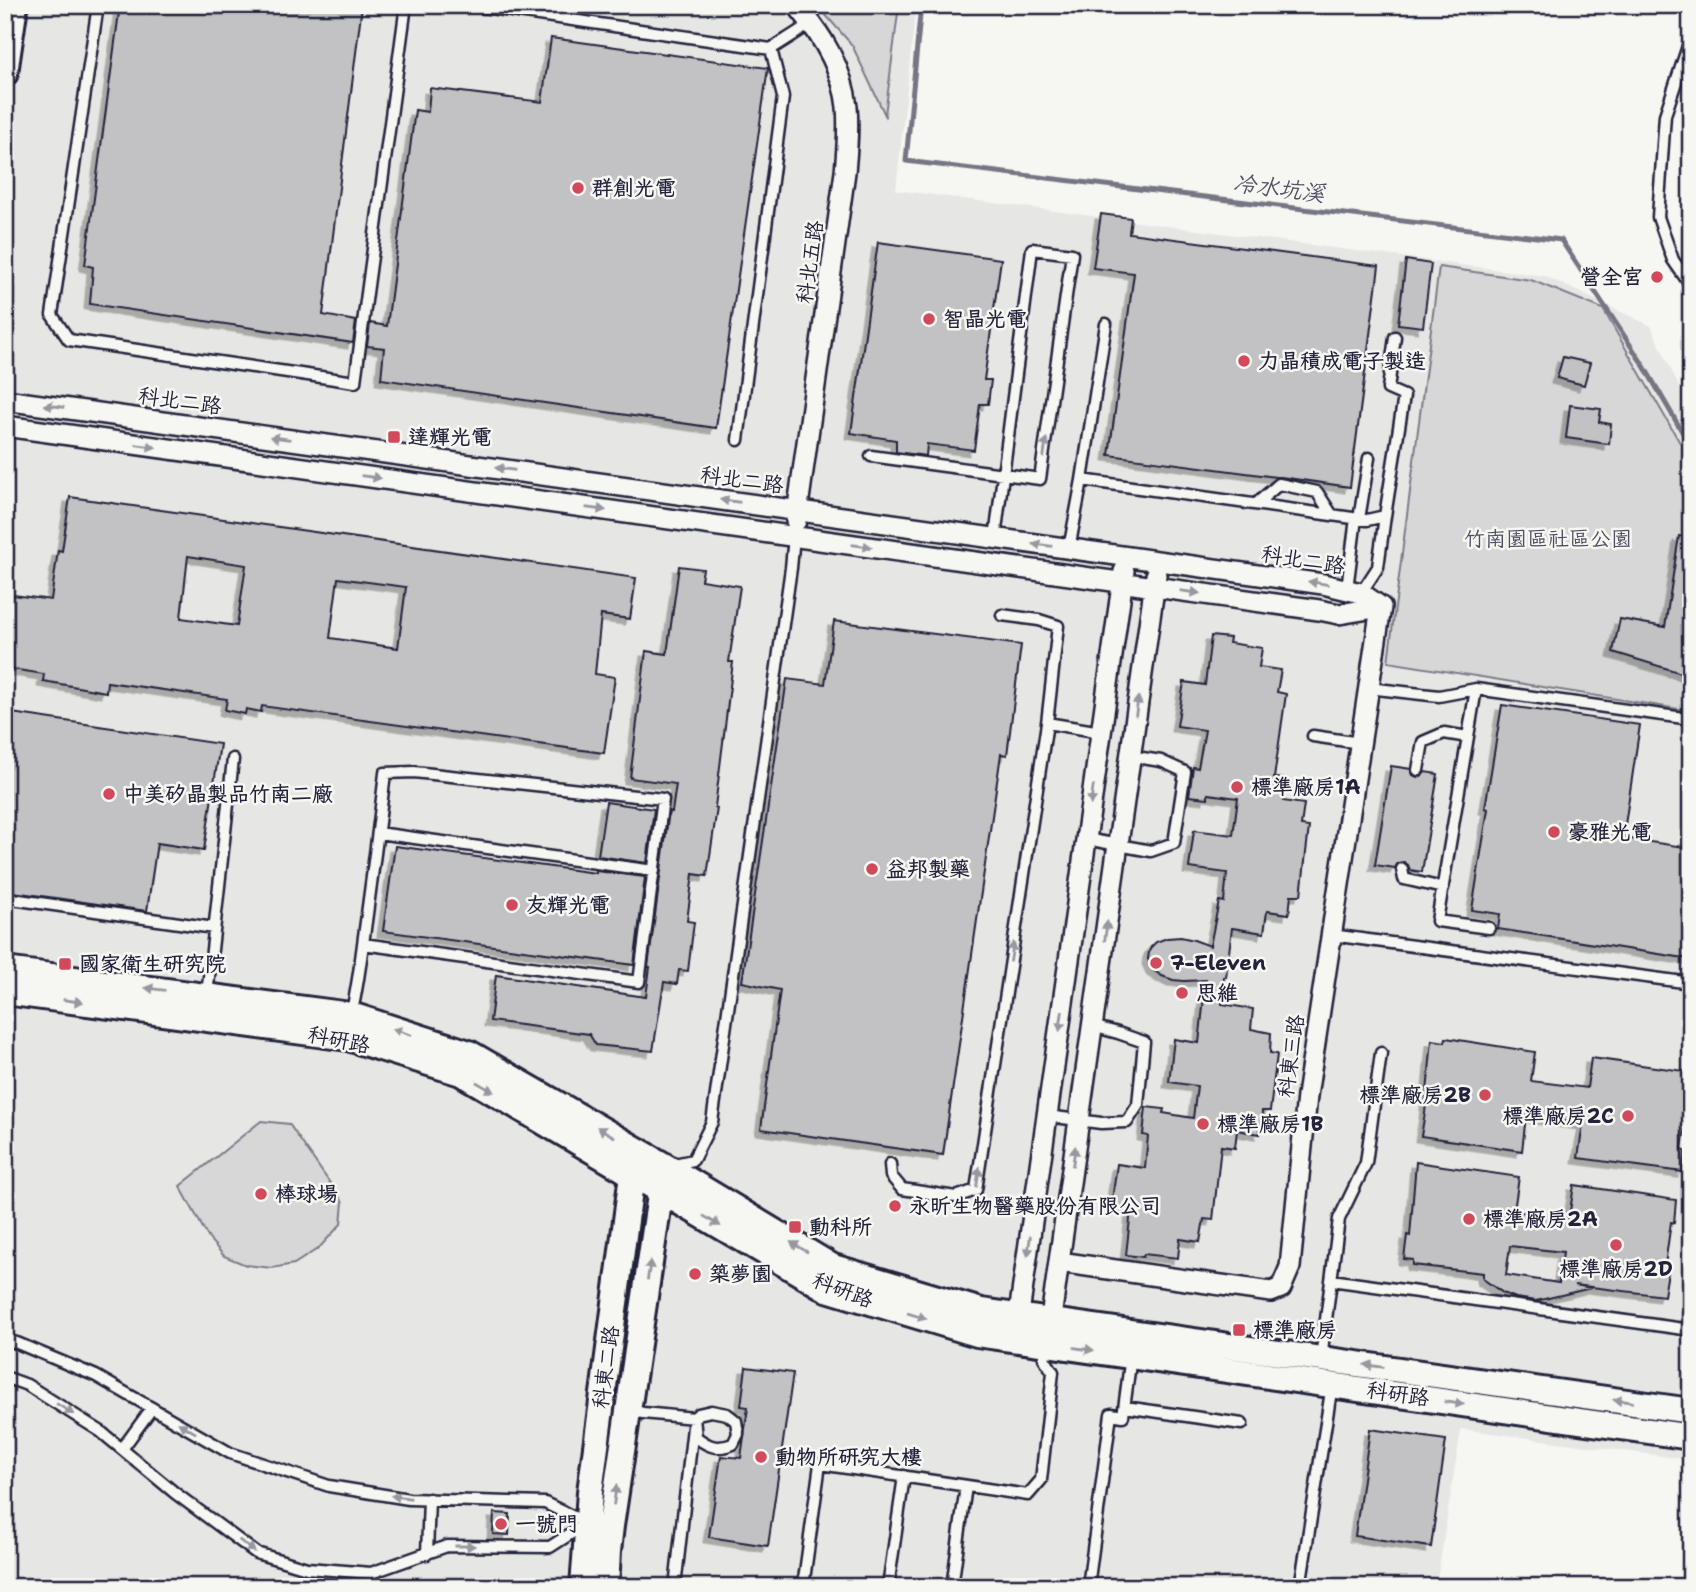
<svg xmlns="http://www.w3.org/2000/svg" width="1696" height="1592" viewBox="0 0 1696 1592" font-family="'Shantell Sans','LXGW WenKai TC',sans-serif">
<defs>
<filter id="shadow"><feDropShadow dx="-5.5" dy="5.5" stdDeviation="0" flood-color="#0004"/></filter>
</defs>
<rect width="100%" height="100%" fill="#f6f6f2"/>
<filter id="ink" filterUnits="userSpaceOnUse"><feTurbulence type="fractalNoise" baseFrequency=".0143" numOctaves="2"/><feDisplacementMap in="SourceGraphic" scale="14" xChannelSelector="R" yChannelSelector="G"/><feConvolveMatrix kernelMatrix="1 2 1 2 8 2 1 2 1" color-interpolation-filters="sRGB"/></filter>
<g filter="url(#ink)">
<path fill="#e6e6e4" d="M5,5h911l-20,185 649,86 106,50 40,87v1047l-230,-31 -25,158h-1431z"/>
<path fill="#d7d7d7" stroke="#7c7c89" stroke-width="2" d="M817,5h82l-14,110 -33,-70z
M1439,267l92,13 72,29 88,153v249l-303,-49z
M261,1121l28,3 54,78 -2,22 -22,24 -25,16 -22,4 -26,-3 -22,-9 -15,-17 -29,-53z"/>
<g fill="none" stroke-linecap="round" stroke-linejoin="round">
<path stroke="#757583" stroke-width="5" d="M921,5l-15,156 655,79 83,126 47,81"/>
</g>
<path fill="#c2c2c4" stroke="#22223b" stroke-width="2" fill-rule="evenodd" filter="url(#shadow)" d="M120,5h242l-39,310 33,6 -3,22 -263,-39 3,-37 -8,-2z
M551,38l217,30 -52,360 -335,-49 3,-31 -17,-2 3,-23 17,3 28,-216 13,2 2,-24 112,14z
M1101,214l30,4 -2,15 250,33 -29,221 -69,-10h-5l-167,-22 25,-182 -41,-5z
M878,242l123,17 -17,121h7l-3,24h-8l-6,46 -47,-6 -1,12 -30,-4v-12l-45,-7z
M1406,260l25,4 -8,63 -25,-3z
M1563,357l27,6 -6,22 -27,-7z
M1570,405l31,4 -2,13 12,2 -2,20 -43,-6z
M70,497l566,81 -6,41 -29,-4 -6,59 20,3 -11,76 -342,-47 -1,6 -15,-3 -1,5 -20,-4 2,-11 -120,-17 -1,10 -63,-11 1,-7 -39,-6v-74l46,6 7,-50 4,1zM188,556l58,9 -9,61 -56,-8zM338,578l68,9 -8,61 -68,-10z
M1679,536l12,2v138l-78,-24 7,-33 45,8z
M679,566l24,3 -2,11 39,6 -11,76h4l-18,145 2,1 -10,68 -14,-2 -6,47 7,1 -6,49 -9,-1 -2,14 -13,-2 -11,69 -57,-6 -7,-11 -99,-13 6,-46 150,22 4,-30h-2l21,-156 3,1 4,-28 -46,-6 16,-127 21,3z
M834,621l187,24 -14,110 -6,-1 -58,401 -182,-26 19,-139 -38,-8 45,-303 38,5z
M1211,636l19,2 -1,5 33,5 -3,19 22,3 -4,22 9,2 -12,84 12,1 -3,22 21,3 -3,22 8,1 -8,68h-10l-2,19 -22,-3 -3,22 -32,-5 -6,49h-2l-2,27 31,5 -2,20 20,4 -1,20 7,1 -7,57h-8l-2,23 -23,-4 -2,18 -14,-2 -8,74 -9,-1 -4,23 -20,-3 -2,19 -34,-4 -1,3 -17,-2 5,-45 -20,-2 6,-44 28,4 3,-32 -5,-1 3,-28 18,2 -1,4 30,5 4,-32 -28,-4 5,-43 25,4 7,-63 -22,1 -11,-1 -11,-4 -9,-6 -5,-11 1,-7 2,-5 5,-5 11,-4 14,-1 13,3 16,6 9,-45 5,1 3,-29 -38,-5 5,-38 39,5 5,-37 -30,-4v4l-19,-2 4,-29 5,1 7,-38 -28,-4 7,-44 21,3z
M1502,705l138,20 -17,113 68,10v111l-193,-30 2,-15 -28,-4 16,-101 -3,-1z
M5,712l215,32 -16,106 -47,-7 -10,68 -141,-20 5,-28 -6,-1z
M1391,766l20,3 2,6 4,2 6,-2 2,-3 13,2 -16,98 -12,-2 -2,-5 -4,-3 -6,1 -3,5 -20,-3z
M606,802l48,7 -7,54 -49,-7z
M395,846l201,27v-2l49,6 -11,88 -251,-34z
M1446,1038l89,14 -4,29 56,7 4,-30 100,14v27h-2l-7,50 3,1 -2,22 -105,-14 5,-34 -57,-8 -4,35 -101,-15 4,-23 7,-73 13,2z
M1416,1162l103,15 -5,34 55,7 5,-33 102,15 -2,23 -3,-1 -7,50h4l-4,24 -89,-11 16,3 -55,13 -20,-3 -13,-5 -20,-14v-6l-70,-8v-5l-9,-1 3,-24 3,1zM1510,1246l53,6 -4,31 -53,-8z
M746,1367l47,6 -25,173 -59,-9 12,-81 20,2 7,-51 -7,-1z
M1370,1429l76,11 -15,107 -76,-11z
M494,1513l16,1 -1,21 -16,-1z"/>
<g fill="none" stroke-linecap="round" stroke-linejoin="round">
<g stroke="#22223b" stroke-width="15">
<path id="service" d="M98,5l-46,310 17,25 286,42 51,-377
M469,5l302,44 41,-26
M1691,37l-26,78 -7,102 15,43 18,26
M738,440l45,-343 -12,-48
M871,456l169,23 32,-225 -40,-5 -37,289
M1082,480l24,-156
M1256,504l23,-20 38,8 15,23
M1359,519l10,-61
M1069,549l13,-69 285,40 18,-4 19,-120 -16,-7 7,-52
M1347,589l9,-71
M1361,593l17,-26 7,-51
M1368,688l71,8 37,-7 215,30
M1476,689l-39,232 52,7
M1047,723l54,9
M1313,736l47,7
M1418,770l5,-28 21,-9 24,4
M378,833l276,38
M1086,839l65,12 23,-8 11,-71 -24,-11 -31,-5
M1402,869l2,10 39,9
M5,898l209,30
M1331,935l360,48
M207,995l26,-236
M351,1015c7,-28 10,-57 14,-86 7,-52 14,-103 20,-156l29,-1 249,27 -24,183 -276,-38
M1047,1116l54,7 26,-1 11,-17 6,-63 -26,-9 -26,-7
M890,1164l1,12 11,13 54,8 20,-7 71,-467 11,-97 -19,-6 -37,-5
M670,1165l23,-5 19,-38 79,-554 3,-32
M1331,1280l360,50
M5,1340l12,3 79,33 134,77 99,33 80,13 136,4 41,20
M1321,1358l18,-139 27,-56 15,-110
M5,1377l22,8 73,46 75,62 81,60 51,15 64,5 76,-27 103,1 34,-22
M1125,1407l117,17
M629,1410l14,3 51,5 -19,169
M711,1411l16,3 9,7 2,13 -5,10c-16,6 -24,3 -37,-7l-2,-19 4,-4z
M122,1449l30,-41
M427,1554l2,-55
M803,1587l17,-123 208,31 13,-15 12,-108 -9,-14 4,-14
M888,1587l16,-111
M952,1587l14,-101
M1088,1587l23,-173 12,2 8,-60
M1300,1587l32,-202"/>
</g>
<g stroke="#22223b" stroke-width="24">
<path id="minor" d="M5,400l1318,184 38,9 20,14
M5,426l1314,184 20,4 42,-7
M796,521l49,-349c2,-22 4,-43 2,-65 -4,-39 -26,-73 -50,-102
M1059,1262l212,30 10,-4 9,-21 17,-171 74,-489
M1017,1328l107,-757
M1049,1332l107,-757"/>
</g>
<g stroke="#22223b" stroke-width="30">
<path id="tertiary" d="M5,73l10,-68
M5,970l346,45 118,38 196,113 168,101 148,44 710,100
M5,992l343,46 113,35 366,216 150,45 714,103
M583,1587l7,-95 44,-332
M606,1587l2,-36 3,-25 52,-351"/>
</g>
<use href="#service" stroke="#f6f6f2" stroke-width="10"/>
<use href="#minor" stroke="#f6f6f2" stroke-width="19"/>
<use href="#tertiary" stroke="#f6f6f2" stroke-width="24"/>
</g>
<defs><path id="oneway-solid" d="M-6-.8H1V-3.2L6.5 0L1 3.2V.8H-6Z" transform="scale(1.75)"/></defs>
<g fill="#9797a0">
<use href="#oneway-solid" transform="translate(54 406) rotate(-172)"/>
<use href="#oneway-solid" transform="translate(280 438) rotate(-172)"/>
<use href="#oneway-solid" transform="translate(146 446) rotate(8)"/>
<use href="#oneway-solid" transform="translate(1045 448) rotate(-82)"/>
<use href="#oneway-solid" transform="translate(505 469) rotate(-172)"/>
<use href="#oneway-solid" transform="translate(371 477) rotate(8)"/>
<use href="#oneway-solid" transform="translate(730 501) rotate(-172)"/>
<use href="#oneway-solid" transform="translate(596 509) rotate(8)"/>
<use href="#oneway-solid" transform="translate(1042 545) rotate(-172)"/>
<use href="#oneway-solid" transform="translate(862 546) rotate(8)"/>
<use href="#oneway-solid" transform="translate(1318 583) rotate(-171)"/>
<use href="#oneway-solid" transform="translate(1190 592) rotate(8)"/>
<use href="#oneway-solid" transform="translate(1137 706) rotate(-82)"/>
<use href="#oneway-solid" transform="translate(1092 795) rotate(98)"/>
<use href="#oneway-solid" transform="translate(1106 931) rotate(-82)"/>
<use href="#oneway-solid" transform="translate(1012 952) rotate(-81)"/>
<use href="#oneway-solid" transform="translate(155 989) rotate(-173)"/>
<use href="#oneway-solid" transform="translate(73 1001) rotate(8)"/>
<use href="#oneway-solid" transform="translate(1061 1021) rotate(98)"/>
<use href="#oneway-solid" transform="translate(402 1032) rotate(-162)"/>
<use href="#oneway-solid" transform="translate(485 1087) rotate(30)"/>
<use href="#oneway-solid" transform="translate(606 1132) rotate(-150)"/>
<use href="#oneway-solid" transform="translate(1074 1156) rotate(-82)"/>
<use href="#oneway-solid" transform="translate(978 1177) rotate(-81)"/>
<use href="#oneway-solid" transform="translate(712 1221) rotate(31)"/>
<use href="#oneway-solid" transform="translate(1029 1246) rotate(98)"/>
<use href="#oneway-solid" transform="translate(799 1247) rotate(-149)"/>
<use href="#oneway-solid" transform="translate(649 1270) rotate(-81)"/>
<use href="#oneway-solid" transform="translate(917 1316) rotate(17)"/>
<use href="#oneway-solid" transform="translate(1084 1349) rotate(8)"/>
<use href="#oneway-solid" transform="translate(1374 1366) rotate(-172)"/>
<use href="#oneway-solid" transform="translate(1623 1401) rotate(-172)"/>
<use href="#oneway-solid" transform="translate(1454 1403) rotate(8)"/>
<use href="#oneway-solid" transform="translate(65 1409) rotate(32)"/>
<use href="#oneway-solid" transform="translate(187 1428) rotate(-150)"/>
<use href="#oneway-solid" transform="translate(615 1495) rotate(-82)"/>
<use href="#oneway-solid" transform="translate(401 1497) rotate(-172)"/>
<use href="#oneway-solid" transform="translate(247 1546) rotate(37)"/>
<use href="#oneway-solid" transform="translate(465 1546)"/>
</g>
</g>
<g fill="#d1495b" stroke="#f6f6f2" stroke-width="2.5">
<circle cx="578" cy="188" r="7"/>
<circle cx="1657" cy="277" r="7"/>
<circle cx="929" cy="319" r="7"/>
<circle cx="1244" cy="361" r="7"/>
<rect x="387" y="430" width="14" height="14" rx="3.5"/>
<circle cx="1237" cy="787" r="7"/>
<circle cx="109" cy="794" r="7"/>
<circle cx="1554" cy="832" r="7"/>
<circle cx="872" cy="869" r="7"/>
<circle cx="512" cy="905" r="7"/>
<circle cx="1156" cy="963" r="7"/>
<rect x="58" y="957" width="14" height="14" rx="3.5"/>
<circle cx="1182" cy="993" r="7"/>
<circle cx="1485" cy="1095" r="7"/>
<circle cx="1628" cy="1116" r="7"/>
<circle cx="1203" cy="1124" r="7"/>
<circle cx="261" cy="1194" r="7"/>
<circle cx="895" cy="1206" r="7"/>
<circle cx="1469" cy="1219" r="7"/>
<rect x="788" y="1220" width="14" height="14" rx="3.5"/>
<circle cx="1616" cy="1245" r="7"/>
<circle cx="695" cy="1274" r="7"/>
<rect x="1232" y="1323" width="14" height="14" rx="3.5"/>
<circle cx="761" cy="1457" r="7"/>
<circle cx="501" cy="1524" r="7"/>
</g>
<g text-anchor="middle" stroke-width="5" stroke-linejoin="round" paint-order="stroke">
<g font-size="21" font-weight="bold" fill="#22223b" stroke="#f6f6f2" text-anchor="start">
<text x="592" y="195">群創光電</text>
<text x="1643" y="284" text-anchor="end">營全宮</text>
<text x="943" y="326">智晶光電</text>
<text x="1258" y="368">力晶積成電子製造</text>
<text x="408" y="444">達輝光電</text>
<text x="1251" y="794">標準廠房1A</text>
<text x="123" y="801">中美矽晶製品竹南二廠</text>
<text x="1568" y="839">豪雅光電</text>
<text x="886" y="876">益邦製藥</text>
<text x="526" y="912">友輝光電</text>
<text x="1170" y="970">7-Eleven</text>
<text x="79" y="971">國家衛生研究院</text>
<text x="1196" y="1000">思維</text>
<text x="1471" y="1102" text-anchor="end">標準廠房2B</text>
<text x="1614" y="1123" text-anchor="end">標準廠房2C</text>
<text x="1217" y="1131">標準廠房1B</text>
<text x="275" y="1201">棒球場</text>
<text x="909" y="1213">永昕生物醫藥股份有限公司</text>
<text x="1483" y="1226">標準廠房2A</text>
<text x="809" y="1234">動科所</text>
<text x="1616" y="1276" text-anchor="middle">標準廠房2D</text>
<text x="709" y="1281">築夢園</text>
<text x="1253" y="1337">標準廠房</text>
<text x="775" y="1464">動物所研究大樓</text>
<text x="515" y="1531">一號門</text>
</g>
<g font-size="21" fill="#22223b" stroke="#f6f6f2">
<text transform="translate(810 262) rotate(-82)" y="7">科北五路</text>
<text transform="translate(180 401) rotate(8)" y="7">科北二路</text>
<text transform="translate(742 480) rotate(8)" y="7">科北二路</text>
<text transform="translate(1303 560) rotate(9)" y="7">科北二路</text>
<text transform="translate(339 1040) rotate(11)" y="7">科研路</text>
<text transform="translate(1291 1056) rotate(-82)" y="7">科東三路</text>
<text transform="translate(843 1290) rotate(21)" y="7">科研路</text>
<text transform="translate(606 1367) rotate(-82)" y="7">科東二路</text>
<text transform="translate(1398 1394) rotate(8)" y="7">科研路</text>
</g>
<g font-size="21" fill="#4f4f62" stroke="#f6f6f2">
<text x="1548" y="546">竹南園區社區公園</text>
</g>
<g font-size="23" font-style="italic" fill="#535365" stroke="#f6f6f2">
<text transform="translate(1279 188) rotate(7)" y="8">冷水坑溪</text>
</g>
</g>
<rect width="1696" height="1592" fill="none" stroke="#f6f6f2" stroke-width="28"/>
<rect x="14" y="14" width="1668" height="1564" fill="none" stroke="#22223b" stroke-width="2.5" filter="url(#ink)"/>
</svg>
